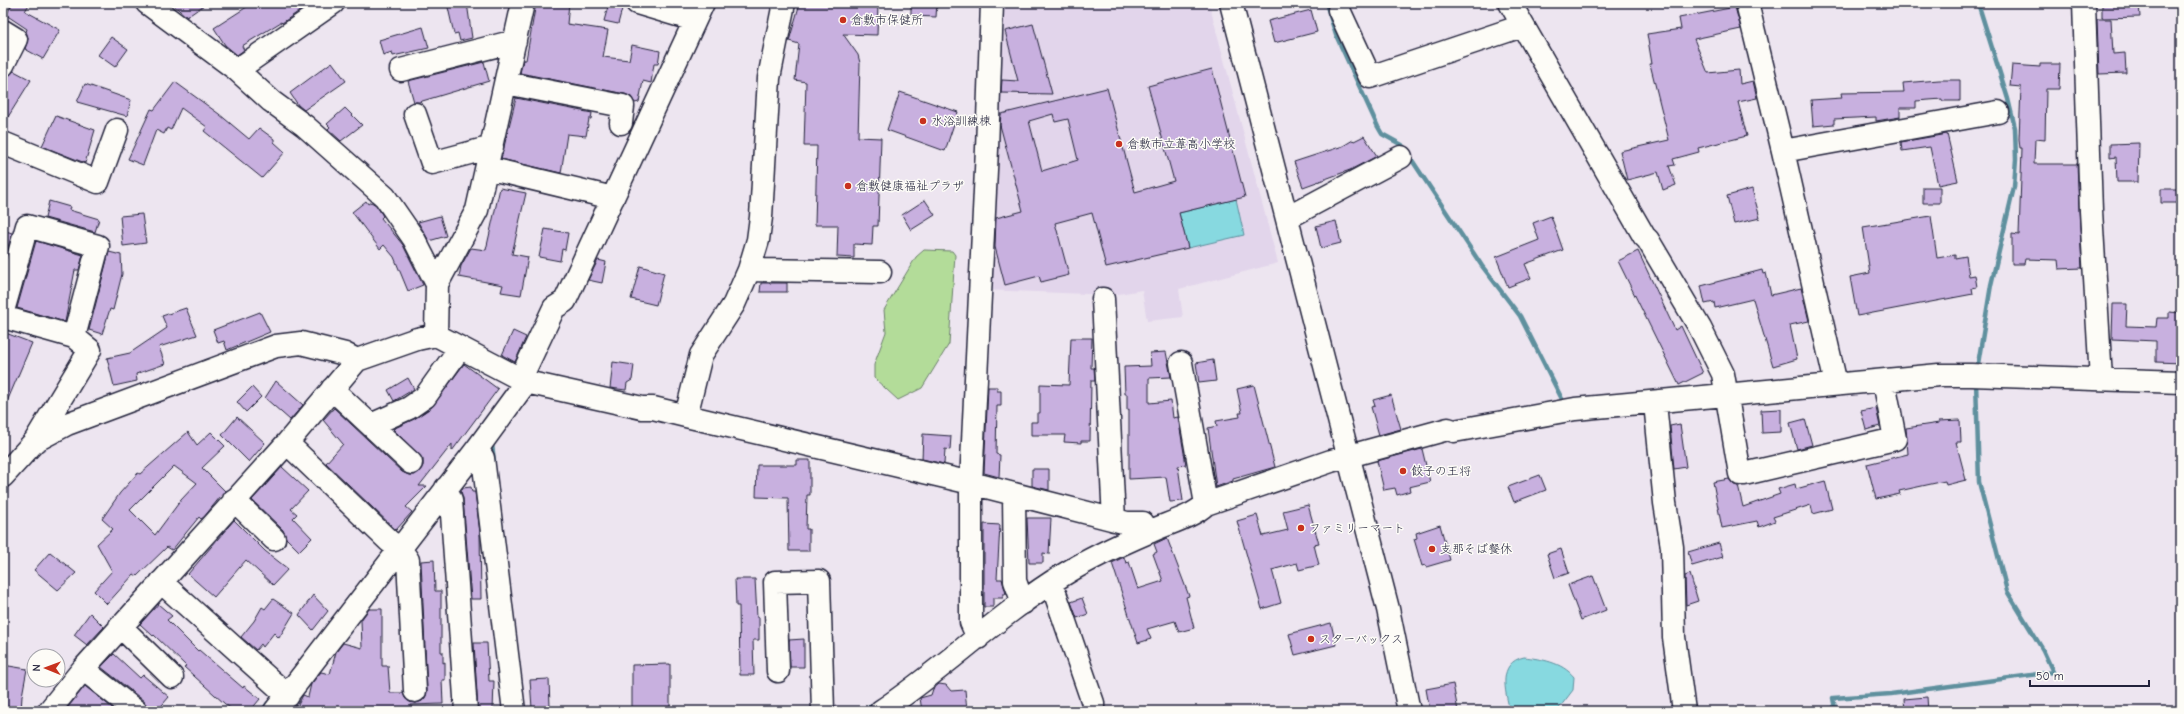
<svg xmlns="http://www.w3.org/2000/svg" width="2184" height="714" viewBox="0 0 2184 714" font-family="'Comic Neue','Klee One',sans-serif">
<rect width="100%" height="100%" fill="#ede5f0"/>
<filter id="ink" filterUnits="userSpaceOnUse"><feTurbulence type="fractalNoise" baseFrequency=".025" numOctaves="2"/><feDisplacementMap in="SourceGraphic" scale="8" xChannelSelector="R" yChannelSelector="G"/><feConvolveMatrix kernelMatrix="1 2 1 2 8 2 1 2 1" color-interpolation-filters="sRGB"/></filter>
<g filter="url(#ink)">
<path fill="#e2d5eb" d="M995,3h214l69,260 -99,26 4,28 -36,4 -5,-31 -29,5 -129,-5z"/>
<path fill="#b3dc99" stroke="#6a7f6a" d="M924,250l28,1 3,4 -6,89 -27,44 -24,12 -24,-22v-13l12,-33 -2,-22 32,-53z"/>
<path fill="#87d9e0" stroke="#5f909e" d="M1236,199l8,36 -56,13 -9,-35z
M1524,657c17,2 38,5 50,20l-1,13 -16,21h-47c-5,-20 -13,-48 14,-54z"/>
<g fill="none" stroke-linecap="round" stroke-linejoin="round">
<path stroke="#5f909e" stroke-width="4.5" d="M1326,3l10,32 42,92 4,7 20,11 80,121 38,50 43,85
M1977,370l14,-85 23,-98 2,-28 -1,-31 -7,-29 -30,-96
M492,444l2,17
M262,711l6,-8
M863,711l14,-8
M1813,711l22,-3 -2,-10 58,-4 162,-22 -10,-22 -36,-59 -28,-109 -3,-101"/>
</g>
<path fill="#c8b0df" stroke="#22223b" fill-rule="evenodd" d="M13,3h17l-5,8 35,19 -17,29 -18,-10 3,-10 -2,-7 1,-3 -21,-14z
M171,3h36l-20,14z
M253,3h58l-29,20 -1,-1 -39,24 2,4 -7,5 -12,-10 -11,-17z
M447,3h20l5,35 -12,3 -2,-8 -4,1z
M536,3h33l-2,21 41,6 -5,27 26,3 3,-15 28,6 -2,13h-4l-3,19 -8,-2 -4,21 -4,1 -4,-6 -6,-3 -105,-21 3,-13h3z
M609,3l14,2 -5,19 -14,-3z
M800,3h78l-1,32 -34,-1 15,21 2,8 -2,74 23,1 -3,88h-5l-1,19 -18,-1v14l-17,-1 1,-32h-23l2,-79h-13l2,-64 -11,-2 4,-36 -10,-3z
M911,3h26l-1,14 -25,-1z
M2139,3l1,14 -38,1v-14z
M1735,7l6,22 -47,10 14,34 31,-3 1,14 13,-3 4,17 -19,4 9,34 -49,12 1,4 -26,7 2,6 -6,1 7,19 -13,5 -5,-18 -31,8 -7,-29 49,-11 -19,-76h2l-5,-30 34,-5 -2,-11z
M1311,10l6,22 -43,11 -6,-22z
M2097,19h14l2,35 12,-1 1,20 -27,1z
M1033,24l19,70 -51,-1 1,-13 16,1 -13,-50z
M423,27l6,21 -36,8 -1,-4 -9,3 -4,-15z
M111,37l17,12 -13,18 -17,-12z
M332,62l14,19 -42,29 -6,-5 -8,-12z
M484,62l5,19 -70,21h-5l-6,-21z
M2040,64h20l-1,25h-13l-1,51 -10,-1 -1,25h43l5,104 -23,1 -1,-9 -33,-1 -1,5h-12v-30l7,1 3,-87h-2l-1,-9 2,-52 -11,-1 2,-21 28,2z
M1212,69l33,128 -66,16 9,35 -82,19 -14,-54 -37,10 14,52 -28,7 -2,-6 -34,9 -10,-38 1,-29 27,-7 -23,-86 1,-11 106,-26 28,104 39,-11 -26,-95zM1053,114l2,8 13,-3 10,41 -36,11 -13,-50z
M14,71l17,9 -28,45v-42l4,-6z
M1939,80h21v21h-18v-2l-26,2v7h-16v9l-24,4v-4l-42,2v5l-21,2 -2,-26 31,-2 -1,-5 63,-1 -1,-9z
M175,82l44,32 30,25 10,-11 15,11v3l11,10 -23,26 -58,-47 3,-4 -26,-19 -10,22 -4,-2 -3,6 -8,-4 -13,35 -15,-6 23,-50 3,1z
M85,84l46,16 -4,16 -50,-14z
M900,92l58,20 -13,39 -58,-21z
M516,98l76,15 -1,6h-2l-3,17 -19,-2 -6,39 -60,-14z
M345,108l17,17 -21,16 -13,-12 2,-2 -3,-3z
M56,116l39,14 -10,33 -43,-17z
M1947,134l11,47 -20,4 -8,-38 -28,4 -1,-9z
M1364,136l13,20 -27,14 -47,17 -9,-25 49,-16 10,-6 1,1z
M2139,143l-1,39h-21l-1,-25 -6,1v-14z
M1923,187h17v16h-17z
M500,188l26,5 -14,61 16,3 -7,38 -20,-3 2,-7 -44,-8 2,-11 10,-18 15,2z
M1752,189l8,29 -26,6 -7,-28z
M2161,189h20v14h-20z
M925,200l10,15 -24,15 -9,-15z
M49,201l21,6 -1,3 30,9 -4,13 -50,-14z
M366,201l2,3 3,-2 5,3 7,11 -2,2 22,27 20,40 -15,6 -14,-34 -10,-12 -4,4 -28,-37z
M142,214l4,29 -23,3 -3,-30z
M440,216l6,20 -17,5 -11,-19z
M1551,216l12,34 -38,14 6,14 -23,9 -12,-30 43,-17 -6,-17z
M1931,216l6,42 18,-3v3l11,-2 3,20 6,-1 2,12 -5,1 1,6 -116,22 -7,-39 20,-4 -7,-46z
M1336,221l5,22 -20,5 -5,-22z
M545,229l23,4 -3,17 -3,-1 -2,12 -21,-4z
M3,230l9,3 -9,32z
M36,241l47,14 -4,15h-4l-10,52 -48,-14z
M1638,251l37,79 6,-4 22,47 -24,12 -61,-124z
M109,252l12,3 1,19 -9,36 -3,-1 -8,25 -13,-4z
M598,260l8,2 -4,21 -14,-3z
M640,266l24,7 -8,32 -25,-6z
M1762,270l1,4 3,-1 5,22 30,-7 8,33 -19,4 7,34 -24,7 -20,-67 -38,9 -1,-6 -9,2 -4,-18z
M761,283h26v9h-27z
M2113,304h14l-1,22 30,1 1,-9h12v-6l12,1v50l-25,-1v-21l-44,-2z
M186,308l11,27 -38,12 6,17 -29,10 1,7 -23,5 -7,-28 23,-5 37,-25 -5,-12z
M260,312l10,20 -43,18 -3,-9 -6,2 -5,-13z
M513,331l13,6 -11,25 -13,-7z
M3,332l29,11 -29,68z
M1071,338h21l-1,30h3l1,13h-4l-1,60h-9v2l-17,-1 1,-7h-34v-13h6v-9h3v-29l29,1z
M1166,352l5,25 -22,1v25l22,-2 2,17 5,-1 8,48 -8,1 5,35 -13,1 -4,-25 -37,2v-70l-2,1v-16h-2l-1,-27 27,-1 -1,-13z
M1213,360l3,21 -17,2 -3,-20z
M613,362l21,3 -2,15 -5,3 -1,7 -16,-2z
M464,364l34,25 -46,62v-7l-33,42h8l-21,21 6,5 -16,18 -70,-67 17,-19 -20,-24 11,-12 68,64 7,3h6l8,-9v-7l-30,-30 21,-10 18,-12z
M408,378l6,11 -20,12 -6,-11z
M276,381l27,24 -13,15 -25,-22z
M1254,385l21,82 -42,12v2l-17,6 -8,-59 9,-2 -1,-5 24,-4 -1,-4h3l-5,-24z
M252,387l9,10 -15,15 -9,-10z
M988,387h9v4h4v15h-4l-1,48 4,1 -1,22 -15,-4z
M1391,395l10,34 -22,6 -8,-28 4,-1 -2,-6z
M1876,408l4,18 -14,4 -5,-19z
M1781,409v23l-19,1 -1,-23z
M237,417l28,26 -16,19 -27,-27z
M1805,419l7,26 -15,4 -7,-26z
M1960,420l1,22h-5l10,38 -20,5 -1,-4 -46,10 1,3 -24,5 -9,-35 41,-10 -2,-26 33,-5v-2z
M1680,424l6,43 -12,2 -4,-43z
M188,432l9,13 14,-13 14,14 -23,22 23,23 -21,26 -3,2 -2,-2 -27,33 -5,-3 -30,29 -3,-2 -27,30 -13,-13 18,-20 -15,-27 16,-15 -11,-10 18,-26 18,-20 2,1zM174,466l23,17 -16,17 -26,35 -25,-25z
M923,434l28,2 -1,14 -5,-1 -1,15 -22,-5z
M1422,449l8,33 -21,5 1,4 -13,4 -2,-7 -11,2 -7,-29z
M797,460h13v35h-3l-1,34h3v22h-20l-1,-53 -32,-1 1,-32h40z
M282,467l26,24 -17,18 6,5 -4,4 19,20 -13,13 -13,-13 -3,-8 -31,-30z
M1032,469h17v21l-17,-4z
M1540,475l6,15 -32,12 -6,-15z
M1729,479l5,6 4,1 5,21 37,-13 -2,-5 17,-5 1,5 29,-8 7,28 -19,5 -2,-9 -38,12 2,4 -16,6 -2,-6 -35,7 -9,-46z
M471,487l1,5h3l5,41 1,66h-10l-8,-100 -2,-8 2,-3z
M1308,505l11,39 -5,1 5,20 -20,5 -2,-7 -25,7 9,33 -19,6 -25,-88 20,-6 6,21 25,-6 -5,-19z
M1027,518h24l-2,36 -6,-1v10h-14z
M234,520l31,31 23,18 -15,16 -27,-25 -32,37 -26,-23z
M984,524l16,1 -3,54h5l4,15h-3v4h-10v9h-9z
M1440,525l10,35 -24,7 -1,-2 -3,1 -8,-27 3,-1 -1,-5z
M1167,538l22,58 -3,1 8,31 -15,4 -4,-11 -28,8 4,10 -13,4 -26,-80 12,-6 2,6 3,-1 9,27 25,-8 -10,-27 4,-2 -3,-8z
M1719,543l4,14 -31,9 -4,-14z
M1561,549l8,24 -14,5 -8,-24z
M50,552l26,21 -18,17 -24,-20z
M434,560l1,31h6v61h2v11l2,-1v18h-3l1,24 -32,1 1,6h-117l8,-16 5,2 3,-13 10,-12 9,2 6,-22 7,-9 19,5 -1,-28 8,-11h13v57h6l2,27h13l2,5 5,4 6,1 6,-2 4,-5 1,-6 -6,-129z
M1690,574l8,27 -12,4 -1,-29z
M1593,576l13,34 -25,10 -13,-35z
M735,579h20l2,38h2v23h-6l1,35h-14l-1,-69h-3z
M313,595l15,16 -15,19 -14,-15z
M1082,598l6,16 -11,4 -6,-16z
M273,599l21,14 -15,25 -5,-5 -11,14 -2,-3 -5,6 -15,-13 13,-16 8,-14 3,2z
M158,604l14,12 -5,4 31,31 1,-1 44,38 1,-2 16,13 -10,12h-16l-9,-7 -41,-37 2,-1 -32,-31 -1,1 -13,-12z
M90,613l14,14 -17,18 -13,-10z
M1331,623l5,22 -41,10 -6,-21z
M804,639v28h-14l-1,-27z
M474,643h13l2,38h5l-1,30h-15z
M114,654l26,24 3,-3 26,22 -12,14h-9l-4,-10 -43,-34z
M670,664v46h-38v-45z
M3,665l24,4 -5,27 -1,15h-18z
M549,679l1,28 -18,1 -2,-28z
M939,684l7,1 5,6 14,-1 2,21h-45l-2,-13 11,-3 2,-6z
M1453,684l5,27h-28l-4,-22z
M85,686l31,25h-51z
M1927,697l1,14h-23l-1,-12z"/>
<g fill="none" stroke-linecap="round" stroke-linejoin="round">
<g stroke="#22223b" stroke-width="25">
<path id="minor" d="M147,3l90,67 34,31 34,25 80,71 29,42 23,45
M637,3l57,17
M1231,3l157,606 21,102
M1510,3l134,233 4,4 52,88 23,46 17,100h4l151,-35 -11,-58
M1747,3l36,148 53,233
M2084,3l7,208 10,168
M1339,10l31,67 152,-51
M3,31l13,8 -13,26
M237,70l96,-67
M401,70l114,-29
M506,83l117,23 -2,17
M415,114l17,49 60,-16
M3,143l95,39 19,-52
M1783,151l215,-39
M487,168l126,30
M1287,218l114,-61
M749,270l131,2
M1103,299l11,221
M3,311l24,-85 71,20 -24,91
M3,317l71,20 16,13 -55,91
M436,335l1,-51 40,-74 46,-207
M1181,363l25,141
M520,380l34,-72 11,-7 138,-298
M332,389l79,74
M1655,403l10,100 7,44 2,90 10,74
M686,416l15,-61 33,-51 15,-34 9,-30 3,-23 8,-139 15,-75
M371,425l38,-17 16,-11 35,-49
M287,443l102,98 11,8 8,11 7,131
M3,476l32,-35 32,-17 209,-78 25,-3 44,11 12,6
M446,488l5,12 15,211
M1014,494l1,87 8,22
M234,500l40,39
M161,582l127,114
M1050,585l6,11 37,107v8
M120,626l52,51
M978,638l-7,-16v-139l16,-334 5,-146
M83,669l53,42
M778,671l-3,-89 44,-1 4,130
M49,711l34,-42 204,-226 70,-83 60,-21 19,-4 90,47 116,26h11l33,8 285,67 156,40h16l5,9
M275,711l202,-262
M514,711l-31,-253 -6,-9 49,-67
M881,711c63,-42 117,-96 182,-136 26,-16 58,-31 86,-43 19,-9 42,-14 57,-28l125,-43 117,-32 6,2 121,-22 364,-34h32l210,7"/>
</g>
<use href="#minor" stroke="#fdfcf7" stroke-width="22"/>
</g>
</g>
<g fill="#c8321e" stroke="#fdfcf7" stroke-width="1.5">
<circle cx="843" cy="20" r="4"/>
<circle cx="923" cy="121" r="4"/>
<circle cx="1119" cy="144" r="4"/>
<circle cx="848" cy="186" r="4"/>
<circle cx="1403" cy="471" r="4"/>
<circle cx="1301" cy="528" r="4"/>
<circle cx="1432" cy="549" r="4"/>
<circle cx="1311" cy="639" r="4"/>
</g>
<g text-anchor="middle" stroke-width="3" stroke-linejoin="round" paint-order="stroke">
<g font-size="12" fill="#22223b" stroke="#fdfcf7" text-anchor="start">
<text x="851" y="24">倉敷市保健所</text>
<text x="931" y="125">水浴訓練棟</text>
<text x="1127" y="148">倉敷市立葦高小学校</text>
<text x="856" y="190">倉敷健康福祉プラザ</text>
<text x="1411" y="475">餃子の王将</text>
<text x="1309" y="532">ファミリーマート</text>
<text x="1440" y="553">支那そば餐休</text>
<text x="1319" y="643">スターバックス</text>
</g>
</g>
<rect width="2184" height="714" fill="none" stroke="#fdfcf7" stroke-width="16"/>
<rect x="8" y="8" width="2168" height="698" fill="none" stroke="#22223b" stroke-width="1.5" filter="url(#ink)"/>
<g transform="translate(46 668) rotate(271)"><circle r="19" fill="#fdfcf7" stroke="#a5a5ac"/>
<path d="M0-3L7 15L0 10L-7 15Z" fill="#c8321e"/>
<text y="-6" font-size="11" font-weight="bold" text-anchor="middle" fill="#22223b">N</text>
</g>
<path d="M2030 680v6h119v-6" fill="none" stroke="#22223b" stroke-width="2"/>
<text x="2036" y="680" font-size="12" fill="#22223b" stroke="#fdfcf7" stroke-width="3" paint-order="stroke">50 m</text>
</svg>
